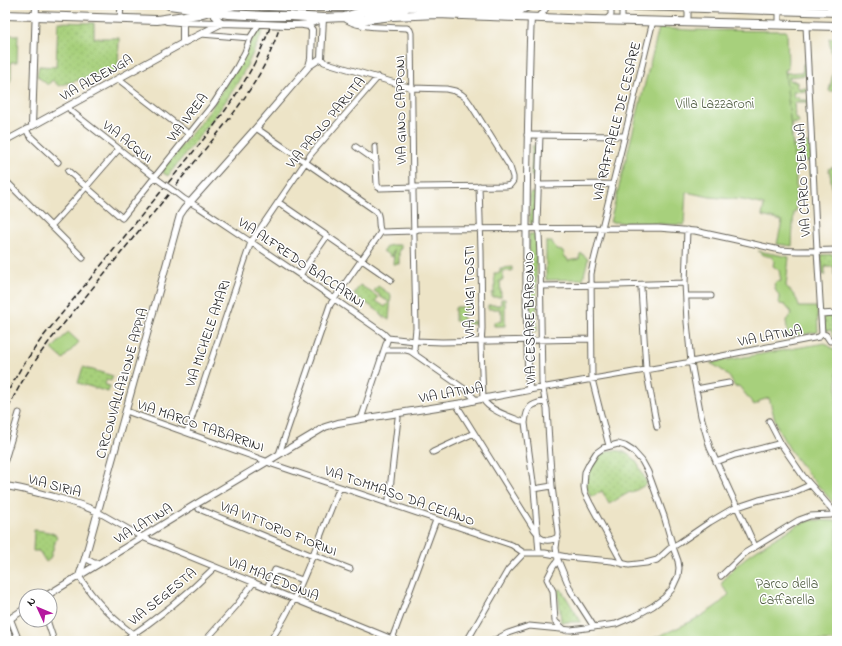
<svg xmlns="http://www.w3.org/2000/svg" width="842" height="646" viewBox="0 0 842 646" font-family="'Indie Flower',sans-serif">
<defs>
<pattern id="grass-dots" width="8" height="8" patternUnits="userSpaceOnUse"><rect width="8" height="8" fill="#a7d07c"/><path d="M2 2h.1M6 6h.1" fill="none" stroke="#8fb26b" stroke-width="1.8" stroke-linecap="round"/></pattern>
</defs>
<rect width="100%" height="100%" fill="#fff"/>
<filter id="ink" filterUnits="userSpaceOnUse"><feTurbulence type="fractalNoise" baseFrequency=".025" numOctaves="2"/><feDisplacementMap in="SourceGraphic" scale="8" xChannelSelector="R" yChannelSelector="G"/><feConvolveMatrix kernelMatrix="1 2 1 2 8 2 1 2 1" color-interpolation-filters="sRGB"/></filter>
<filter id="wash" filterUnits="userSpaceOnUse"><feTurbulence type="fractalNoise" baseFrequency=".012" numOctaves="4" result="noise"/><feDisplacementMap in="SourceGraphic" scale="16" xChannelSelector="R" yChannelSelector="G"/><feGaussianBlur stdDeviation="0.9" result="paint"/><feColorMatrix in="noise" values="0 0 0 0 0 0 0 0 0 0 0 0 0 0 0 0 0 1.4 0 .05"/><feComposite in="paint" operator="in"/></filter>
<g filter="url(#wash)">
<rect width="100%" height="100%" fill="#ede4c7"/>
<path fill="url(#grass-dots)" stroke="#62764c" d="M58,22l36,1v15h25l-1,33 -10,5 -2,-1 -2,-3 -45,14 -7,-6 -4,5 -11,-9 2,-10 17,1z
M264,29c-9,20 -18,40 -29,58 -20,32 -45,60 -67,89l-5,-3 1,-6 45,-55 49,-82z
M829,38h5v8h3v33l-2,5 2,2v5h-8l5,-22z
M806,63l1,12 -18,2 1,4 4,-1v2h3v6h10v3l-14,1 1,5h5v3h9l1,20h-2v-18h-13l1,17h3l1,4 -8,1 2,22h4v-2l13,-1 3,33h-3v-15l-16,1 -1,-9 -2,-1 -6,-83 1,4 17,-1v-8z
M532,146h4l1,1 -1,28 -1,1h-4z
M837,166v9l-3,1 1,8h2v19l-3,1 -4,-31 -2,-4z
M530,193h6l-1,30 -4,1 -1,-1z
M529,234h7l1,97h-7z
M390,245h11v4h-2v15h-6l1,-13h-1l-1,6 -9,-6 3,-4z
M837,254v25l-3,-5v-7h-9v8h-2l-2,-20z
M512,267v4h-9v9h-3l1,17h-9v-4h2v-7h1l-1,-13h6v-4h2l2,-1z
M360,285l18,12 -2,4 9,6 4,-5 -10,-6 1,-1 -6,-4 4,-5 13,9 -2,25 -8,-5v-2l-27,-18v-1z
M501,299h4v27h-11v-4l8,-1v-9h-2v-3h-12v-4h13z
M456,307h14l-1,4 -6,1v9h5v1l8,-1v3h-16l-2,-3h-3v-13z
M823,315h14v2l-6,1 2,10h4v8l-4,1 -2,-7 -6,1z
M83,367l30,9 -2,5 -4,-1 -2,3 1,2 4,1 -2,6 -30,-9z
M613,450c5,1 11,1 16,4 9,7 14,20 18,30l-16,9 -1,-1 -21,12 -7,-13 -11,6c-2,-3 -4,-8 -5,-12 -1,-10 6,-24 15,-31 4,-2 7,-3 12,-4z
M34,530c8,1 17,1 23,6l-7,23 -4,3 -7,-11h-6z
M561,589l19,31v2h-19l-3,-32z"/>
<path fill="#a7d07c" stroke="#62764c" d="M659,28l31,2 97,1 1,38 -3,1 11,107v34l-2,1 -1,12 -1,22 -15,-2 5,-23 -20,-5 2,-11 -21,-5 -33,-3 -24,-5 -2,33 -74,-3z
M5,35h13l-1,27h-6v17l-3,7 -1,17h-2z
M546,242h6l5,8 6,1 2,6 2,1 1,3 11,-2 1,-5 1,-1 7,6 -5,20 -37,1z
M758,251l31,6 -3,29c6,7 12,12 13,21h18l1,25 -30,5 -2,-17 5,-5v-3l-6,-7 -5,-1 -1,-1v-7l-3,-5 -2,-7 2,-2 5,-1 -2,-11 -6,-4 1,-5 -2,-4c-5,-1 -11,-2 -14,-6z
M68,332l11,10 -16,17 -11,-10z
M825,343l8,6h4v158c-21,-24 -46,-50 -59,-79 -4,-10 -6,-20 -9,-30l-10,3v2l-5,2 -15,-19 -4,1c-2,-3 -3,-6 -5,-9 -6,-7 -12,-11 -20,-15z
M811,520l26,1v120h-190c24,-10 66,-27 82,-47l-8,-9c13,-26 55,-47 79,-61z"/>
</g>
<g filter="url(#ink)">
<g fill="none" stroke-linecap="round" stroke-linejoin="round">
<g stroke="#656258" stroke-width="7">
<path id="minor" d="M833,12l1,-7
M536,17c6,-2 9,-5 11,-12
M120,19l1,-14
M347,20c15,9 43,7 60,8l3,2 1,3 2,159 3,136 -2,21 2,6
M606,20l5,-5v-10
M624,21l-2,-3v-9l3,-3
M687,22l1,-5v-11
M779,25v-20
M806,26l11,224 5,84
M201,34l49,4
M321,58l3,4 88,26 34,1 9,2 6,3 5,4 5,7 39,62 3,10v4l-3,4 -4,1 -89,1 -37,1 -2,-1 -1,-3 -2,-37
M118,79l71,55
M68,106l3,5 86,68
M256,128l120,83c5,6 1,14 5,21
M26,129l3,6 29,27
M527,135l97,1
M540,135l-3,89 2,10 1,23 2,126 3,18
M5,141l24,-13
M356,147l20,14
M68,171l54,47 92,-115 23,-36 8,-15 5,-14 9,-14
M5,180l78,78
M538,185l74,-1
M479,186l2,65 1,77 -1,18 2,53c5,11 27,18 38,22
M175,192l9,7 16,9 100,67 83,58 5,5
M278,202l113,78
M51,226c24,-25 45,-51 68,-77
M687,230l-2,53 2,39 4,40 10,54 9,32 45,98
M381,232l33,-1 4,-2 240,-1 37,3 37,8 48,11 17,1 40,-1
M300,275l27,-39
M541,286l76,-1 68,-2
M641,288l5,81 11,58
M686,296h25
M821,314l16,-1
M822,334l4,1 4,6 7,-1
M388,338l27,3 27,1 149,-3
M384,350h22l4,1 56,39 10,10
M696,389l33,-6
M529,390l157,-27 133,-26 3,-3
M456,404l78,125 4,5
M126,411l137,49 9,4 240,81 12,8h21l22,4 45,4 17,4 17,-2 11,-3 12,-11 10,-6 31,-21 22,-13 27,-9 35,-8 16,-7
M361,419l27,-81
M769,421l12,23 22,32 33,38
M187,432l64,-190 60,-88 67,-77
M609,446l-17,-67 -1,-105 2,-10 60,-243
M433,452l41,-19
M279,454l51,-149 51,-73
M5,460l14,-47
M716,462l19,-7 43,-11
M552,486l6,47 -2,15 2,12 13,31 23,36
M534,489l18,-3 -2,-28 -3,-49 -2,-8c-15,4 -18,5 -20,22l9,66 5,64
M389,504v-6l9,-80
M199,509l114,47h4l33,13
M98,512l44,25 255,104
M539,537c6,5 12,4 19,0
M85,558l9,5h5
M558,560l-5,7 -6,12 6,12 2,30 3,3 7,6
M79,576c16,26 39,48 64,65
M721,576l24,-23 54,-33 11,-4 21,-1 4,-3
M267,588l8,-18 27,10
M10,618l9,23
M47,620l7,21
M5,622l6,19
M392,639l44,-119
M123,641c34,-22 64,-46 92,-74
M205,641l32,-36 17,-23
M270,641c32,-47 48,-103 70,-154
M467,641l41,-71 16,-17
M493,641l15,-8 21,-7 42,4 45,-6 21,-9 16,-9 12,-9 7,-8 6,-13 1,-8 -1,-7 -5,-14 -9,-31 -16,-44 -6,-11 -9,-10 -8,-5 -7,-2 -15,4 -7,5 -7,11 -4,8 -1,15 1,6 6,12 32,59"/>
</g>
<g stroke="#656258" stroke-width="8">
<path id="tertiary" d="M36,5l-4,121 151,-83 39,-20
M210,5v6l12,12
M294,8h51l13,-3
M214,10l22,-4 32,1
M367,14l14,-2 22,-1 3,-2 1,-4
M167,21l12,1 84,2
M183,22v21
M287,25c13,0 25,0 36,-7
M303,25l6,1 3,4 -1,29 -2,7
M5,486c17,2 32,7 49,11 15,4 29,8 44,15
M79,576l6,-18 95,-343 4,-6 72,-81 53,-62 12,-8 2,-40
M46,596l147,-90 132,-79 13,-4 23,-4 102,-16 13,-3 53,-10c-4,-87 -3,-175 -1,-263 1,-36 1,-73 3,-109
M5,622l21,-14"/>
</g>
<g stroke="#656258" stroke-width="10">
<path id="primary" d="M169,5l30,4 29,5 37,2
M607,5l230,7
M5,15l152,5 42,-6 11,-3
M290,16l33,2 21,-1 14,3 35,-4 44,-2 156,6 244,6
M344,17l24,-7 17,-4 133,4 4,-1 8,-4"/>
</g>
<use href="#minor" stroke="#fff" stroke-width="5"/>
<use href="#tertiary" stroke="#fff" stroke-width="6"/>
<use href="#primary" stroke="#fff" stroke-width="8"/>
<path stroke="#1c1c1c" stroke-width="1.5" stroke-dasharray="6 3" stroke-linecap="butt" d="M5,397l16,-29 21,-30 165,-203c23,-30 44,-60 58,-95 5,-11 8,-23 12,-35
M5,416c11,-27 26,-50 43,-73l171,-211c18,-23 35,-46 48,-72 8,-18 14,-36 20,-55"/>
<g stroke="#656258" stroke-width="7" stroke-linecap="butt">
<path id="minor-bridge" d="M157,179l18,13"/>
</g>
<g stroke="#656258" stroke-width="8" stroke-linecap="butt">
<path id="tertiary-bridge" d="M268,7l26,1
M263,24l24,1"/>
</g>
<g stroke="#656258" stroke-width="10" stroke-linecap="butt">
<path id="primary-bridge" d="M265,16h25"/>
</g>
<use href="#minor-bridge" stroke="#fff" stroke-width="5"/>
<use href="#tertiary-bridge" stroke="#fff" stroke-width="6"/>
<use href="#primary-bridge" stroke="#fff" stroke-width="8"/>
</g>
</g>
<g text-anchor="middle" stroke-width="3" stroke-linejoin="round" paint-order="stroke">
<g font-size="14" fill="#1c1c1c" stroke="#fff">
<text transform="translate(96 77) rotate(-29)" y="5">VIA ALBENGA</text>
<text transform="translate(400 110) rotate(-91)" y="5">VIA GINO CAPPONI</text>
<text transform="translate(187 117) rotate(-52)" y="5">VIA IVREA</text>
<text transform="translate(616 121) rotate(-76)" y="5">VIA RAFFAELE DE CESARE</text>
<text transform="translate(325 122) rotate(-50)" y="5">VIA PAOLO PARUTA</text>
<text transform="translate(128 141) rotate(38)" y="5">VIA ACQUI</text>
<text transform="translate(802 180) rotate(-93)" y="5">VIA CARLO DENINA</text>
<text transform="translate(302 262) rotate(34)" y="5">VIA ALFREDO BACCARINI</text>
<text transform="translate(469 292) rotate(-90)" y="5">VIA LUIGI TOSTI</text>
<text transform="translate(529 318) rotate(-91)" y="5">VIA CESARE BARONIO</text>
<text transform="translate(207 333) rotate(-71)" y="5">VIA MICHELE AMARI</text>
<text transform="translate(770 335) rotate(-11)" y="5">VIA LATINA</text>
<text transform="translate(121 383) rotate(-74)" y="5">CIRCONVALLAZIONE APPIA</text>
<text transform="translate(451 392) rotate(-10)" y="5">VIA LATINA</text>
<text transform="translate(201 425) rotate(19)" y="5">VIA MARCO TABARRINI</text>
<text transform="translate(55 485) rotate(15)" y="5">VIA SIRIA</text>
<text transform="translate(400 495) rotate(19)" y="5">VIA TOMMASO DA CELANO</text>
<text transform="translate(143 523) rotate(-31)" y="5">VIA LATINA</text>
<text transform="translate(279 528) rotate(22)" y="5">VIA VITTORIO FIORINI</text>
<text transform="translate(274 578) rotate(22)" y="5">VIA MACEDONIA</text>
<text transform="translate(162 596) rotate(-39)" y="5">VIA SEGESTA</text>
</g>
<g font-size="14" fill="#4d5b3e" stroke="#fff">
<text x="715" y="108">Villa Lazzaroni</text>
<text x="787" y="588">Parco della<tspan x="787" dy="16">Caffarella</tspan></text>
</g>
</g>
<rect width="842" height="646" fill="none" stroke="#fff" stroke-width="20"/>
<g transform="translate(38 608) rotate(314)"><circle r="19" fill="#ffffff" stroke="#a4a4a4"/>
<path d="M0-3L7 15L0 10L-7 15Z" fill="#b5179e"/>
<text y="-6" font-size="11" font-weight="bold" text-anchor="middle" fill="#1c1c1c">N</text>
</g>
</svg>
